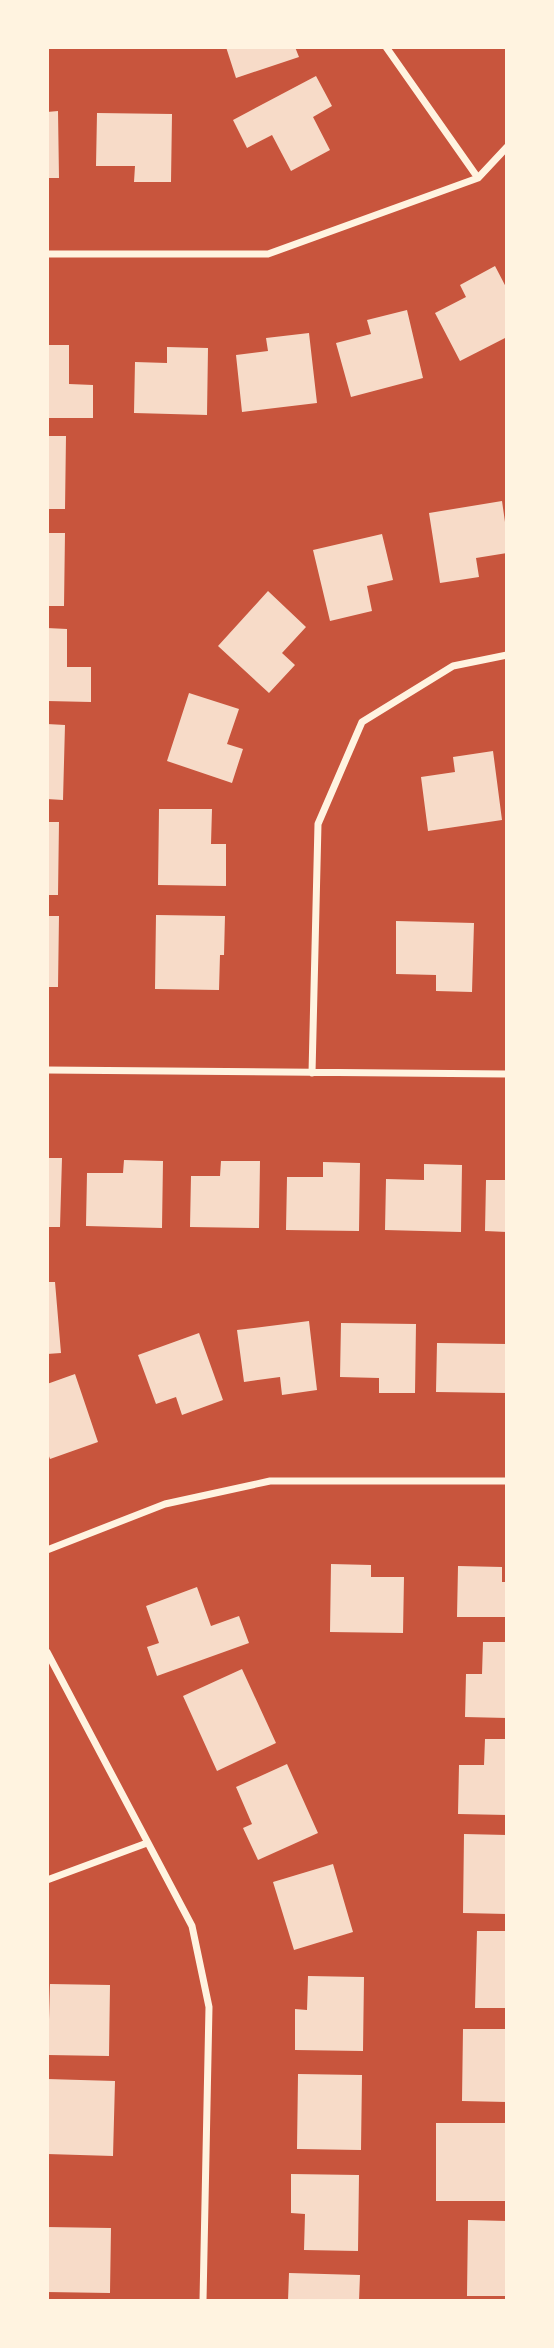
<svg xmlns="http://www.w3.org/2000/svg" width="554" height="2348" viewBox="0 0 554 2348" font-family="'Alegreya Sans',sans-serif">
<rect width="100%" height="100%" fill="#c8553d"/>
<path fill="#f7dbc8" d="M226,47h69l4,10 -63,21z
M316,76l16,30 -19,11 17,33 -39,21 -19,-36 -25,13 -14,-28z
M58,111l1,67h-12v-66z
M97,113l75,1 -1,68h-37l1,-16h-39z
M495,266l12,23v48l-47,24 -25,-48 31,-16 -6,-12z
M407,310l16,68 -72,19 -15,-54 35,-9 -4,-14z
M309,333l8,70 -75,9 -6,-57 32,-4 -2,-13z
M47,345h22v39l24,1v33h-46z
M167,347l41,1 -1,67 -73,-2 1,-51 32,1z
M47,436h19l-1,73h-18z
M502,501l5,35v17l-31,5 3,19 -39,6 -11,-70z
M47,533h18l-1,73h-17z
M382,534l11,46 -26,6 5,25 -42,10 -17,-71z
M268,591l38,36 -24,26 13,12 -26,28 -51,-47z
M47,628l20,1v38h24v35l-44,-1z
M189,693l50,16 -12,35 16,5 -11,34 -65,-22z
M47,724l18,1 -2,75 -16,-1z
M493,751l9,69 -74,11 -7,-54 34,-5 -2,-15z
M159,809h53l-1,35h15v42l-68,-1z
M47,822h12l-1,73h-11z
M156,915l69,1 -1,39h-4l-1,35 -64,-1z
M47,916h12l-1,71h-11z
M396,921l78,2 -2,69 -36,-1v-16l-40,-1z
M47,1158h15l-2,69h-13z
M124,1160l39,1 -1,67 -76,-2 1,-53h36z
M221,1161h39l-1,67 -69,-1 1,-51h29z
M323,1162l37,1 -1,68 -73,-1 1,-53h36z
M424,1164l38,1 -1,67 -76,-2 1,-51 38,1z
M486,1180h21v52l-22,-1z
M47,1282h8l6,71 -14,1z
M309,1321l8,69 -35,5 -2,-18 -36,5 -7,-52z
M341,1323l75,1 -1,69h-36v-15l-39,-1z
M199,1333l24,67 -41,15 -6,-18 -20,7 -18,-49z
M437,1343l70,1v49l-71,-1z
M75,1374l23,68 -48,17 -3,-8v-67z
M331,1564l40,1v12h33l-1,56 -73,-1z
M458,1566l44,1v15h5v35h-50z
M197,1587l14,39 28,-10 10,27 -92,33 -10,-29 12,-4 -13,-37z
M483,1642h24v76l-42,-1 1,-43h16z
M242,1669l34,74 -59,28 -34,-75z
M485,1739h22v76l-49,-1 1,-49h25z
M287,1764l31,69 -60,27 -15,-32 9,-4 -16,-37z
M464,1834l43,1v79l-44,-1z
M333,1864l20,68 -59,18 -21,-68z
M477,1931h30v77h-32z
M308,1976l56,1 -1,74 -68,-1v-41l12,1z
M50,1984l60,1 -1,71 -61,-1z
M463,2029h44v73l-45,-1z
M298,2074l64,1 -1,75 -64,-1z
M47,2079l68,2 -2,75 -66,-2z
M436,2123h71v78h-71z
M291,2174l68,1 -1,76 -54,-1 1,-36 -14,-1z
M468,2220l39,1 -2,75h-38z
M47,2227l64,1 -1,65 -63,-1z
M289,2273l71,2 -1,26h-71z"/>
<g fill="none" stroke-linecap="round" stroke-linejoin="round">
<path stroke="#fff3e0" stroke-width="7" d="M386,47l92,131
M47,254h221l210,-76 29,-31
M47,1070l460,4
M312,1073l6,-249 44,-102 91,-56 54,-11
M47,1550l118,-46 105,-23h237
M47,1652l145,274 17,81 -6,294
M47,1880l100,-37"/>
</g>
<rect width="554" height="2348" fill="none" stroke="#fff3e0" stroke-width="98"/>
</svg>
